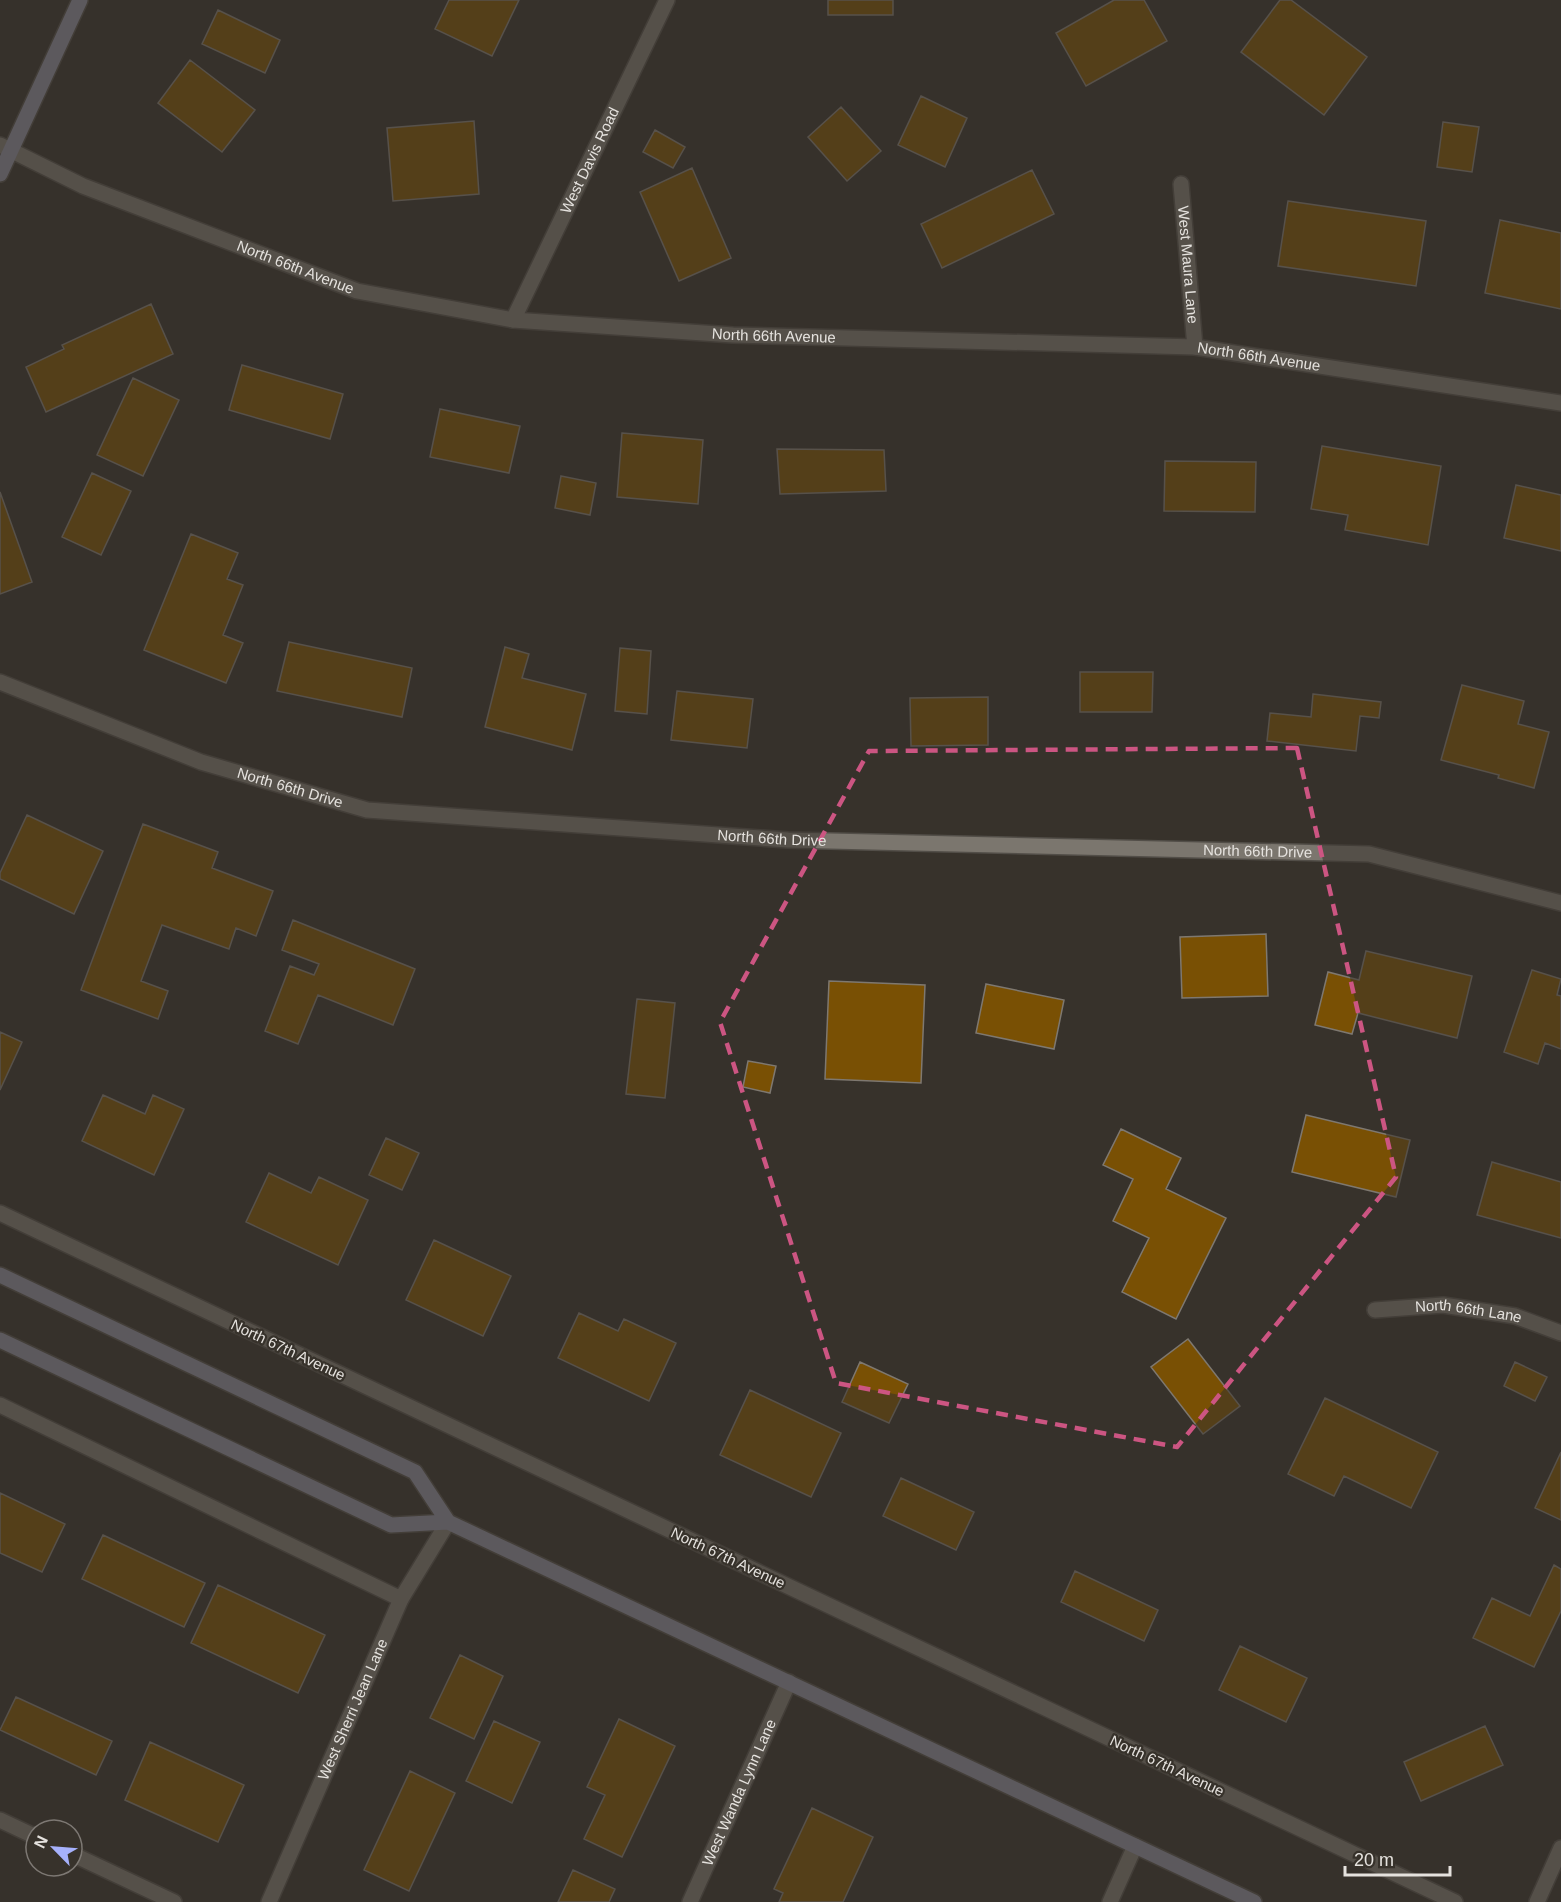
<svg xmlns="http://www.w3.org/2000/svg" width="1561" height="1902" viewBox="0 0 1561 1902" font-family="Arial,sans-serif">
<rect width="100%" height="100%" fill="#37322b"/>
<path fill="#795004" stroke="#7e7870" stroke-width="1.5" d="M449,0h70l-27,56 -57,-27z
M828,0h65v15h-65z
M1114,0h30l23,41 -81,45 -30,-53z
M1280,0h11l76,57 -43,58 -83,-63z
M218,10l62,30 -15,33 -63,-29z
M190,60l65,50 -33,42 -64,-49z
M921,96l46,22 -22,49 -47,-22z
M841,107l40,44 -34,30 -39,-44z
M474,121l5,73 -86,7 -6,-73z
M1443,122l36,5 -7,45 -35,-5z
M655,130l30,17 -12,21 -30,-16z
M692,168l39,90 -52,23 -39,-89z
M1032,170l22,44 -112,54 -21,-44z
M1288,201l138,20 -10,65 -138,-20z
M1500,220l61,13v76l-76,-16z
M151,304l22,50 -127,58 -20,-45 38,-18 -2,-4z
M242,365l101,29 -13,45 -101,-29z
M133,378l46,22 -36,76 -46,-21z
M440,409l80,17 -11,47 -79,-16z
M622,433l81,7 -5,64 -81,-7z
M1322,446l119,20 -13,79 -83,-15 3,-15 -37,-6z
M777,449l107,1 2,41 -106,3z
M1165,461l91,1 -1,50 -91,-1z
M92,473l39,18 -30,64 -39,-18z
M561,476l35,7 -6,32 -35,-7z
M1516,485l45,10v56l-57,-13z
M0,492l32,90 -32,12z
M191,534l47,19 -11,26 16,6 -20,50 20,8 -17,40 -82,-33z
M289,642l123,26 -10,49 -125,-26z
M505,647l24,7 -7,24 64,16 -14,56 -87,-23z
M620,648l31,3 -4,63 -32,-3z
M1080,672h73l-1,40h-72z
M1462,685l62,16 -6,23 31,8 -15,56 -36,-10 1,-3 -58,-15z
M677,691l76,8 -6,49 -76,-8z
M1313,694l68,8 -2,16 -19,-2 -4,35 -89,-10 3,-28 41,4z
M988,697v48l-77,1 -1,-48z
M27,815l76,36 -29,63 -74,-35v-6z
M143,824l75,28 -6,16 61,23 -17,45 -20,-8 -7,21 -67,-24 -21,56 27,10 -10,28 -77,-29z
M293,920l122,49 -22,56 -75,-30 -20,49 -33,-13 25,-65 24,9 5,-11 -37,-14z
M1266,934l2,62 -86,2 -2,-61z
M1366,951l106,25 -15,62 -99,-25 -6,21 -37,-9 13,-53 31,8z
M1532,970l29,9 -4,16 4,1v53l-16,-6 -7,21 -34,-12z
M829,981l96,4 -4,98 -96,-4z
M986,984l78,16 -10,49 -78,-16z
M637,999l38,4 -10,95 -39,-4z
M0,1032l22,10 -22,48z
M748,1061l28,5 -6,27 -27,-6z
M103,1095l42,19 8,-19 31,14 -30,66 -72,-34z
M1306,1115l104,25 -14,57 -104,-25z
M1121,1129l60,29 -15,31 60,29 -50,101 -54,-27 27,-54 -36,-17 20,-42 -30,-14z
M386,1138l33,15 -17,37 -33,-15z
M1492,1162l69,20v56l-84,-23z
M269,1173l42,20 8,-16 49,23 -30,65 -92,-43z
M434,1240l77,36 -28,60 -77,-36z
M579,1313l39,18 6,-12 52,24 -27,58 -91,-43z
M1188,1339l52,67 -37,28 -52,-67z
M860,1362l48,22 -19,39 -47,-21z
M1515,1362l32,15 -12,24 -31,-15z
M750,1390l91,43 -30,64 -91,-42z
M1325,1398l113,54 -27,56 -67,-32 -10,20 -46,-22z
M1561,1452v68l-26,-12z
M901,1478l73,34 -18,38 -73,-34z
M0,1493l65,31 -23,48 -42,-19z
M103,1535l102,48 -21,44 -102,-48z
M1554,1565l7,4v42l-27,56 -61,-29 19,-40 38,18z
M1075,1571l83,39 -14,31 -83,-39z
M218,1585l107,50 -27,58 -107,-50z
M1240,1646l67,32 -21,44 -67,-32z
M460,1655l43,21 -29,63 -44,-21z
M16,1697l96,44 -16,34 -96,-45z
M619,1719l56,27 -53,111 -38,-18 21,-44 -18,-8z
M494,1721l46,21 -28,61 -46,-22z
M1485,1726l18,39 -82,36 -17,-39z
M150,1742l94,43 -26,57 -93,-42z
M410,1771l45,22 -46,98 -45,-21z
M812,1808l61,29 -30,65h-64l4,-9 -9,-4z
M573,1870l42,19 -6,13h-51z"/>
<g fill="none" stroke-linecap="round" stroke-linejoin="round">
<g stroke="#524e48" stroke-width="18">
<g id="street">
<path id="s1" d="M0,145l83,41 274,105 156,29 220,15 462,12 366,56"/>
<path id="s2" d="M1181,184l14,163"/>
<path id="s3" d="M513,320l154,-320"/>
<path id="s4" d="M0,682l201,80 166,48 421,30 581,14 192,49"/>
<path d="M0,1213l1455,689"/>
<path id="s5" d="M1375,1310l68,-5 72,11 46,17"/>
<path d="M0,1405l401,194"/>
<path d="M0,1820l36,17"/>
<path d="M72,1854l102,48"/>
<path id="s6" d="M269,1902l132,-303 47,-77"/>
<path id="s7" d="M690,1902l99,-220"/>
<path d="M1110,1902l25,-56"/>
<path d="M1537,1902l24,-54"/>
</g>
</g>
<g stroke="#524e48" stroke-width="18">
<path id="secondary" d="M0,174l80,-174
M0,1275l415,197 33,50
M0,1340l391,185 57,-3 806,380"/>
</g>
<use href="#street" stroke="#7b766e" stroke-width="15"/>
<use href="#secondary" stroke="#898999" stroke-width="15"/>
</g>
<path d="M0 0H1561V1902H0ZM1297,748l99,429 -219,270 -341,-64 -116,-361 149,-271z" fill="#37322b" fill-opacity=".55" fill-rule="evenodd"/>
<path fill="none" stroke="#cc5582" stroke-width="4.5" stroke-dasharray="12 8" stroke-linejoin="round" d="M1297,748l99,429 -219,270 -341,-64 -116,-361 149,-271z"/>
<g text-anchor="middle" stroke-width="4.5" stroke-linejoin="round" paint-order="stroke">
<g font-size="15" fill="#e5e2de" stroke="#37322b">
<text dy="5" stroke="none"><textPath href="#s3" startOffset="177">West Davis Road</textPath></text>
<text dy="5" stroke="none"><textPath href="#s2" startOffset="81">West Maura Lane</textPath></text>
<text dy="5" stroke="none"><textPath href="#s1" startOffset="320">North 66th Avenue</textPath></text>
<text dy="5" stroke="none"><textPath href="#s1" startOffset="806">North 66th Avenue</textPath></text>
<text dy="5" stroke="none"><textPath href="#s1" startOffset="1292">North 66th Avenue</textPath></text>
<text dy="5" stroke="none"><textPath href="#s4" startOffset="309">North 66th Drive</textPath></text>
<text dy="5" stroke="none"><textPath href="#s4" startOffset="795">North 66th Drive</textPath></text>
<text dy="5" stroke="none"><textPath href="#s4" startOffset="1281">North 66th Drive</textPath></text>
<text dy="5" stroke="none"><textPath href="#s5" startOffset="94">North 66th Lane</textPath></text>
<text transform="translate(288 1350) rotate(25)" y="5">North 67th Avenue</text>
<text transform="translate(728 1558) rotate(25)" y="5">North 67th Avenue</text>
<text dy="5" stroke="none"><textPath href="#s6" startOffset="210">West Sherri Jean Lane</textPath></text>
<text transform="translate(1167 1766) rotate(25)" y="5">North 67th Avenue</text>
<text dy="5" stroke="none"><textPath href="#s7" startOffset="120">West Wanda Lynn Lane</textPath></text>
</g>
</g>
<g transform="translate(54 1848) rotate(295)"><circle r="28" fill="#37322b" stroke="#7d7873" stroke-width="1.5"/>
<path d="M0-4.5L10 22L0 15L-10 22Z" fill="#a6b1fc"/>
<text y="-9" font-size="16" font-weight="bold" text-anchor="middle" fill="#e5e2de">N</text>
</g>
<path d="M1345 1866v9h105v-9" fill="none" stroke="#e5e2de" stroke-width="3"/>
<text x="1354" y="1866" font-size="18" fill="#e5e2de" stroke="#37322b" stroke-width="4.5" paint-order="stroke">20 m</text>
</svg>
